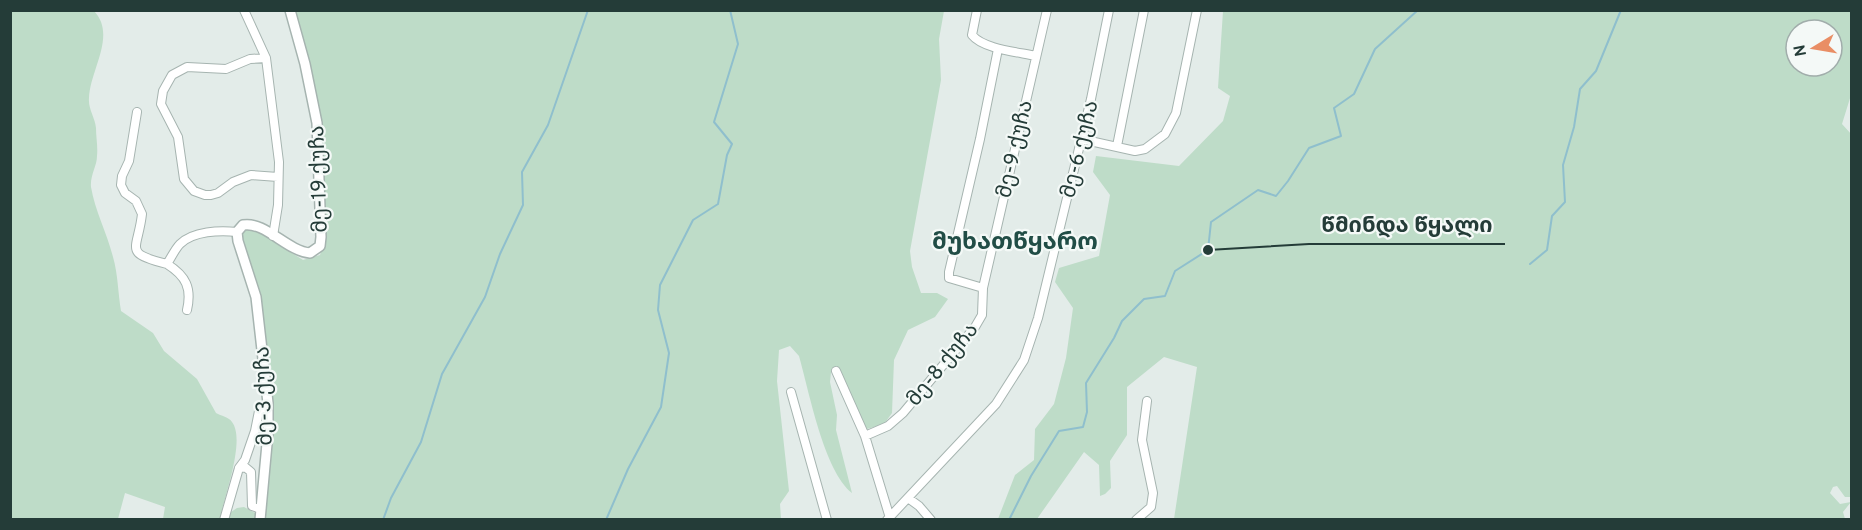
<svg xmlns="http://www.w3.org/2000/svg" width="1862" height="530" viewBox="0 0 1862 530" font-family="Overpass,'Noto Sans Georgian',sans-serif">
<rect width="100%" height="100%" fill="#e3ece9"/>
<path fill="#bedcc8" fill-rule="evenodd" d="M10,11h84c23,24 -4,59 -5,87 -1,11 6,19 7,30 0,9 2,19 1,28 0,10 -7,19 -6,31 4,24 16,46 22,70 5,17 5,37 8,54l32,22 11,18 33,28 19,34c5,3 13,4 16,9 14,18 -8,75 -12,97h-57l2,-12 -40,-14 -7,26h-107z
M293,11h651l-5,28 2,41 -31,171 2,16 9,26h16l11,6 -13,18 -27,13 -14,30 -2,53 -8,11 -17,5 -7,-11 -19,-46h-10l-1,10 7,33 -1,15 16,63c-28,-22 -43,-102 -53,-137l-9,-10 -11,4 -2,31 12,110 -9,13 1,15h-518l2,-161 -25,-126 9,-4 8,3 46,29 17,-5 5,-16 -4,-111z
M1223,11h628v84l-9,29 10,11 -1,362h-6l-8,-11 -4,1 -3,6 10,11 11,-2 -8,10 2,7h-671l23,-152 -33,-10 -37,30v48l-17,26 1,27 -6,6 -5,2 -1,-31 -15,-13 -47,67h-39l17,-44 19,-15 1,-31 19,-25 12,-46 7,-50 -18,-26 4,-14 40,-12 11,-61 -17,-23 3,-16 83,10 44,-45 7,-25 -12,-8zM1796,30h36v36h-36z
M244,507l11,6v6h-26l2,-7 6,-4z"/>
<g fill="none" stroke-linecap="round" stroke-linejoin="round">
<path stroke="#8fbfcd" stroke-width="2" d="M1530,264l17,-14 5,-34 13,-14 -2,-37 11,-38 6,-38 16,-18 25,-61
M383,520l8,-22 30,-56 21,-68 43,-77 15,-43 23,-49 -1,-33 26,-47 40,-115
M606,520l22,-51 33,-62 8,-54 -11,-43 2,-25 33,-65 25,-16 9,-49 5,-11 -18,-22 24,-78 -8,-34
M1009,520l22,-44 28,-45 24,-4 4,-15 -1,-29 28,-45 8,-17 22,-22 21,-3 10,-25 33,-21 3,-28 47,-32 18,6 12,-15 21,-33 32,-12 -7,-28 20,-14 21,-45 43,-39"/>
<g stroke="#a6b4b0" stroke-width="10">
<path id="minor" d="M244,10l22,48 13,104 -1,43 -5,31
M977,10l-5,25c11,14 46,17 64,21
M266,58l-16,1 -24,10 -39,-2 -15,8 -9,16 -2,13 17,33 6,42 10,12 11,4h6l7,-2 15,-11 18,-7 27,2
M137,112l-8,49 -7,15 -1,9 4,8 11,8 6,13c-4,36 -20,39 25,50
M1081,139l54,12 10,-2 20,-15 11,-21 21,-103
M1117,146l27,-136
M983,288l-34,-10v-6l31,-133 18,-90
M187,310c5,-22 -1,-34 -20,-46 4,-6 8,-15 13,-20 13,-13 40,-14 57,-12
M836,371l29,65 25,82
M791,392l36,128
M865,436l23,-10 15,-13 72,-86 7,-12 1,-27 64,-278
M239,468l6,-8 10,-29 4,-20 9,-8
M908,498l11,8 12,14
M224,520l15,-52 6,-1 6,5 1,34 9,3
M887,520l109,-116 28,-44 14,-42 53,-219 18,-89
M1136,520l15,-13 2,-14 -11,-53 5,-39"/>
</g>
<g stroke="#a6b4b0" stroke-width="12">
<path id="tertiary" d="M260,520l8,-87v-30l-12,-106 -18,-56 -1,-9 6,-7c22,-4 44,26 67,28l10,-7 1,-9 -4,-114 -12,-59 -15,-54"/>
</g>
<use href="#minor" stroke="#fff" stroke-width="8"/>
<use href="#tertiary" stroke="#fff" stroke-width="9"/>
</g>
<g text-anchor="middle" stroke-width="4.5" stroke-linejoin="round" paint-order="stroke">
<g font-size="21" fill="#243c38" stroke="#f4f9f7">
<text transform="translate(1014 149) rotate(-77)" y="7">მე-9 ქუჩა</text>
<text transform="translate(1079 149) rotate(-76)" y="7">მე-6 ქუჩა</text>
<text transform="translate(318 179) rotate(-92)" y="7">მე-19 ქუჩა</text>
<text transform="translate(942 364) rotate(-51)" y="7">მე-8 ქუჩა</text>
<text transform="translate(263 396) rotate(-92)" y="7">მე-3 ქუჩა</text>
</g>
<g font-size="24" font-weight="bold" fill="#214d46" stroke="#f4f9f7">
<text x="1015" y="249">მუხათწყარო</text>
</g>
</g>
<path fill="none" stroke="#243c38" stroke-width="2" d="M1208 250L1309 244H1505"/>
<circle fill="#243c38" stroke="#f4f9f7" stroke-width="2" cx="1208" cy="250" r="6"/>
<g font-size="22" text-anchor="middle" font-weight="bold" fill="#243c38" stroke="#f4f9f7" stroke-width="4.5" stroke-linejoin="round" paint-order="stroke">
<text x="1407" y="232">წმინდა წყალი</text>
</g>
<rect width="1862" height="530" fill="none" stroke="#243c38" stroke-width="24"/>
<g transform="translate(1814 48) rotate(259)"><circle r="28" fill="#f4f9f7" stroke="#a1adab" stroke-width="1.5"/>
<path d="M0-4.5L10 22L0 15L-10 22Z" fill="#e98e65"/>
<text y="-9" font-size="16" font-weight="bold" text-anchor="middle" fill="#243c38">N</text>
</g>
</svg>
